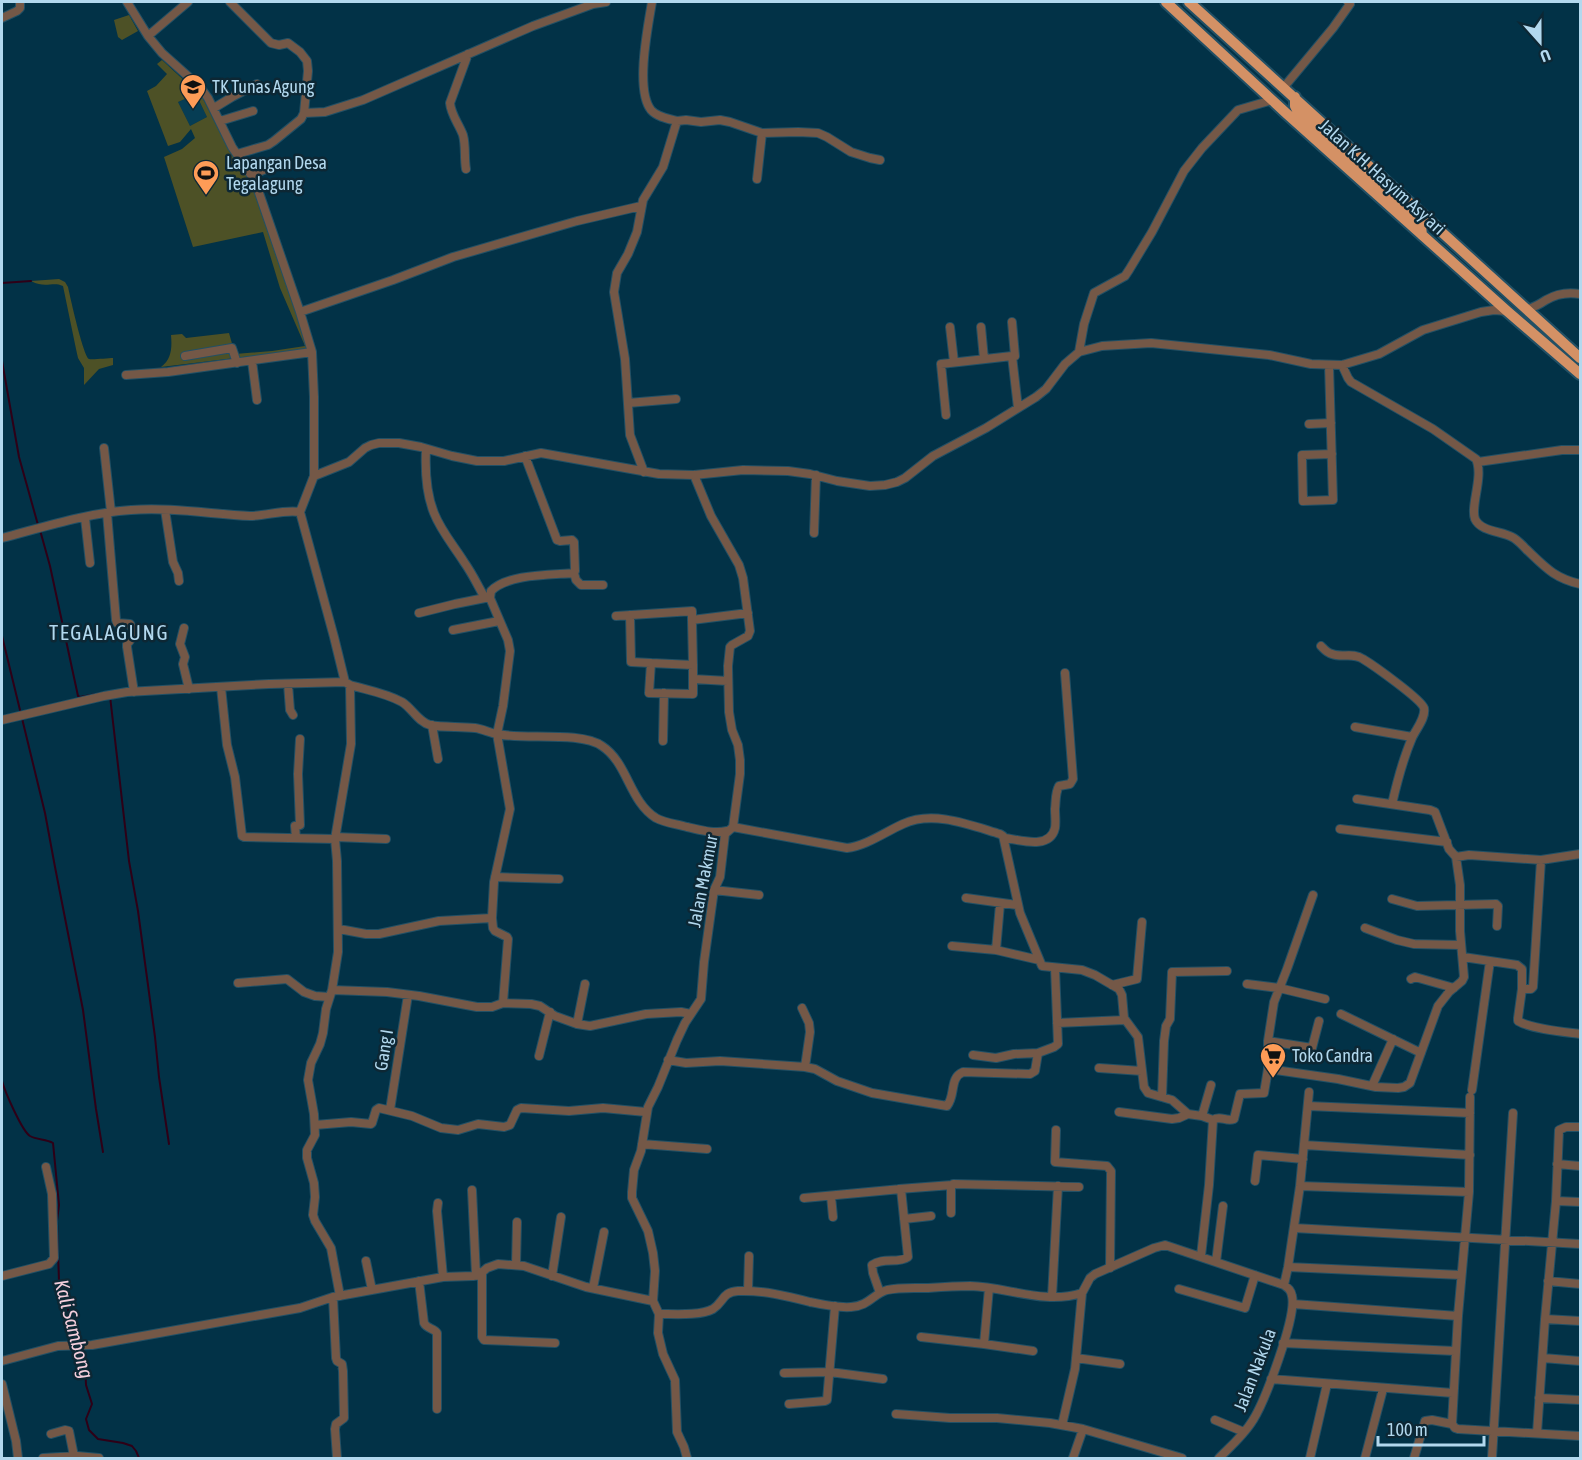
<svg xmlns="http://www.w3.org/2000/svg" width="1582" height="1460" viewBox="0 0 1582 1460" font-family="'Asap Condensed',sans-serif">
<rect width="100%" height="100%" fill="#023247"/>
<path fill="#063d54" d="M196,94l11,23 -17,9 -12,-24z"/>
<path fill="#4d5126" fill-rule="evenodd" d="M129,15l9,16 -16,9 -4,-3 -4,-17z
M162,60l40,37 29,57 17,22 17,44 44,129 -148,18c11,-8 11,-20 10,-32l11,-1 4,4 43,-5 6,21 37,-3 33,-5 -25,-58 -17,-56 -70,15 -29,-90 18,-8 13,-11 -4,-9 -11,13 -12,4 -21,-55 9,-5 11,-12 -10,-10zM196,94l11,23 -17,9 -12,-24z
M59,279l6,3 3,5c2,9 15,68 21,72 3,1 19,-1 24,-1v7l-14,4 -15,16v-17l-6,-10 -2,-9 -13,-63c-11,-5 -17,3 -32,-5z"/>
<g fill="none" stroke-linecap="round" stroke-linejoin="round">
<path stroke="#2e0017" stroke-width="2" d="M2,283l29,-2
M2,361l17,96 19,68
M40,530l10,36 28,130 2,1 27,-5 3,4 19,165 9,50 17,126 4,40 10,67
M2,636l43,177 10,54 28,143 13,99 7,43
M2,1081c3,11 20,50 28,55 7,4 16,3 23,7l6,62 -2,16 2,60 26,82 1,22 6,19 -6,15 3,11 9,9 25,4 9,3 4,5 3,7"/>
<g stroke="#225065" stroke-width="10">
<path id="minor" d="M127,2l21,34 14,17 38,34 8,11 24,49 19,28 6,12 43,125 12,40 2,45v79l-14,36
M230,2l41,41 8,2 9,-2 12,9 7,9 1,10 -4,42 -3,6 -27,22 -6,4 -31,9
M652,2c-4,24 -17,88 -1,108 6,7 18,9 26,11
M2,18l15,-7 3,-3v-6
M148,36l40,-34
M1284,87l49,-59 17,-24 -2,-2
M214,108l18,-11 25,-13
M304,113l21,-1 38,-12 170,-74 60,-22 13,-2
M220,121l33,-10
M466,169c-2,-11 0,-23 -3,-34 -4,-11 -12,-20 -13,-32l18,-49
M251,175l25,-10
M757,179l5,-46
M1528,309c7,-2 12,-5 18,-9 10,-6 22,-8 34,-6
M300,312l93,-32 60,-23 124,-36 64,-15
M1012,322l3,34h-3
M950,327l4,35
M981,327l3,32
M1079,352l5,-28 10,-31 31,-17 4,-6 23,-38 32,-61 18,-23 36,-38 34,-10
M185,356l47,-8 5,15
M252,361l5,39
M1329,365l4,135 -30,1 -1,-46 30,-1
M1342,365l6,13 3,4 82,47 43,30c8,17 -6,47 -1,60 6,13 27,12 37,18 6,3 10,8 14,12 19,18 28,29 54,35
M126,375l42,-3 144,-20
M628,403l48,-4
M946,415l-5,-51 71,-8 6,52
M1309,424l22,-1
M104,448l7,64
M426,449c-1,21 0,44 8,64 7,18 20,33 30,49 8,11 14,24 21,36h5l18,42 2,11 -7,55 -6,28 13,75 -16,73 -2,36 1,10 2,3 12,6 1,2 -5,64
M1478,462l84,-12h18
M644,472l-14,-37 -5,-76 -11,-67 3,-19 11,-19 9,-22 6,-32 20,-33 14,-46 9,-1 15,2 19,-2 10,2 32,11 36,-1 20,1 9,4 24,15 19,6 10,2
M314,476l35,-14 16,-14 6,-3 8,-2h20l22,4 31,9 25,5h27l37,-8 118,21 35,1 49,-5 45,1 22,3 27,7 33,5 15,-1 12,-3 8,-4 28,-22 53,-28 50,-31 10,-8 19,-25 14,-12 23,-6 49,-3 118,12 42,9 31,1 37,-11 44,-24 58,-18 13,-2 13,1
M165,510l8,52 5,11 1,8
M107,513l9,107 1,3 13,1c5,9 4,13 -3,20v3l7,45
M85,518l5,45
M814,533l2,-58
M2,538c42,-11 85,-25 129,-28 39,-3 80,4 119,6 16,0 35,-7 50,-4l34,125 11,45
M574,573l2,7 5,5h22
M490,598l1,-7c16,-17 59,-16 83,-18l1,-2 -1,-29 -2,-2 -12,1 -3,-1 -32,-84
M419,613l36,-9 30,-6
M630,615l1,47 20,1 -2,30 44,1v-15l35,2
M616,616l76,-5v9l56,-7
M692,620l1,45
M184,628l-4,16 5,13 -2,7 6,25
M453,630l46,-9
M1321,646c3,3 6,7 11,8 10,4 21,-2 31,5 10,6 58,40 61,49 2,10 -8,21 -12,30 -9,21 -15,44 -20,66
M651,663l42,2v14
M288,684l2,26 3,5
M221,687l6,58 8,32 7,59 2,1 91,2
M2,720l102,-24 23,-4 142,-8 76,-2 5,3c17,5 36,8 52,17 10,6 16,20 28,23 14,3 30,1 45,3 8,1 15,5 22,6 27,6 83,-3 105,12 26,17 27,55 54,72 9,5 21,6 31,9 14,3 26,7 40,4
M432,725l6,34
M1355,727l57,10
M663,741l1,-48
M1357,799l73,11 5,2 14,37 7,8
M733,827l114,21c19,-2 38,-16 56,-24 30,-14 67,1 97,10l3,2 17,77 22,53 40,4 13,5 24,14 3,6 2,23 14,19 6,50 4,6 24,7 16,14 14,2 11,4 -4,65 -8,71
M1340,829l107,13
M335,837l51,2
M296,838l-1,-12 5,-1 -2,-51 2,-35
M1005,838c15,2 45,12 50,-10 1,-6 0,-13 0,-19 1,-8 0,-16 4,-23l11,-2 3,-5 -8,-106
M495,877l64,2
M714,890l45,5
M966,898l51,7
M1392,899l25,7 79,-2 2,2 -1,20
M1000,904l-4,46 43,10
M1365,928l32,12 17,4 47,1
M339,929l27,5h13l60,-13 53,-3
M952,946l44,4
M1463,957l27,4 -18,129
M1490,961l27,4 5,4v20l-4,29v3c13,8 47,11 62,13
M1411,979l4,-2 39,11
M238,983l49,-4 17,13 11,4 14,1
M1247,984l32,4 46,11
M1112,985l25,-6 5,-57
M1522,989h9l2,-2 8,-127
M332,990l55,2 32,4 58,11h15l11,-4 28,1 9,2 15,10 22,8 13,2 56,-12 35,-2 10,2
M802,1008l7,15 1,9 -5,35
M1341,1014l80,39
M1057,1023l68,-3
M577,1024l8,-40
M1268,1041l44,7 7,-27
M973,1055l23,3 18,-4 24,-1
M539,1056l11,-44
M668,1060l18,3 34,-2 85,6 10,2 22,12 35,12 75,13c9,-11 2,-28 16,-34l67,2 5,-3 3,-18 16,-6 4,-3 -3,-76
M1099,1068l43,3
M1268,1069v-28l6,-39 13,-33 26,-74
M1372,1086l21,-47
M1162,1097l2,-56 2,-15 4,-7 2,-47 55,-1
M1470,1097l-1,95 -11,124 -6,108 3,4 3,1 122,7
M1308,1106l162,7
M390,1110l18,-115
M1119,1112l53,7 7,-1 9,-4
M1202,1116l9,-31
M1213,1120c7,-5 13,2 21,-1l6,-25 24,-1 4,-24 70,10 38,8 22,1 6,-1 6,-4 28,-77 11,-14 13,-11 2,-4 -4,-46v-46l-4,-28 13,-2 72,5 39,-6
M315,1125l36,-3 20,2 1,-1 4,-13 3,-2 33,8 29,12 17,2 20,-6 26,3 6,-2 7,-15 4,-2 48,3 34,-3 43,4
M1056,1130l-1,32 52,4 4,5 -1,97
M642,1144l65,5
M1304,1145l166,10
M1557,1164l23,2
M1255,1181l3,-26 45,4
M1300,1186l169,6
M899,1189l53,-4
M472,1190l4,85
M831,1196l2,21
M804,1198l97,-9 7,68c-10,7 -25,0 -36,8l1,8 7,20
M1556,1201l24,1
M438,1203l-1,8 6,66
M951,1213v-26l2,-3 126,3
M904,1219l27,-3
M1294,1228l286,16
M366,1261l6,29
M1216,1262l7,-56
M516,1265l1,-43
M1288,1267l173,8
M482,1272v65l2,3 71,3
M2,1276l47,-12 5,-6 -2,-64 -6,-27
M552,1276l9,-59
M419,1281l5,42c3,6 10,5 13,10v76
M1548,1281l32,3
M1284,1285l4,-18 12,-81 9,-94
M593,1288l11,-56
M1179,1289l66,19 10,-33
M748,1291l1,-35
M340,1296l-9,-48 -16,-27 -2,-6 2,-18 -1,-14 -7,-25v-8l8,-15 -1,-21 -6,-34 3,-17 9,-19 3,-11 3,-24 6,-19 6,-38 -1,-91 -2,-22 16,-95 -1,-59
M333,1297l3,61 1,3 5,3 1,7 1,47 -8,6 -1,5 2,29
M1052,1297l6,-111
M653,1301l2,-30 -2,-18 -5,-22 -16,-33v-6l2,-22 7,-19 7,-44 10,-20 19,-47 8,-17 16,-24 3,-37 10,-72 6,-13 5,-43 8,-7 7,-53v-14l-2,-15 -6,-15 -3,-18 -1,-46 2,-19 2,-2 16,-9 2,-5 -7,-53 -4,-13 -28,-49 -17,-41
M1293,1304l165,12
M659,1314l-1,19 5,21 12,26 2,52 7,15 3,11
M1545,1319l35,2
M921,1337l63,7 49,7
M1283,1343l172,8
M984,1344l5,-56
M1076,1358l44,6
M1543,1358l37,3
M2,1361l56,-15 34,-1 174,-31 34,-6 33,-11 110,-20 30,-1 6,-1 8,-7 11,-4 26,2 62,21 67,14 6,13c15,0 41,2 54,-5 11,-7 9,-17 25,-18 24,-1 49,5 72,11 14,3 27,6 41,5 18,-1 22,-13 36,-17 13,-3 28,-2 41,-2 14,-1 28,-2 42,-2 38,1 74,19 112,7l8,-15 5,-4 59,-26 11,-3 119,40c4,3 7,5 8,11 5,20 -27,105 -39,124 -9,15 -22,26 -34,38
M784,1373l46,-1 53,7
M1271,1379l182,14
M2,1384l14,57 2,17
M1539,1398l41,2
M789,1404l36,-3 2,-1 8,-94
M896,1414l54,4h47l53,5 33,6 99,29
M1215,1420l29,12
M1062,1425l13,-56 7,-76
M1537,1433l8,-114 11,-118 3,-71 7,-3h14
M51,1434l14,-4 4,1 5,25
M43,1458l34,-2 22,2
M1073,1458l10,-29
M1310,1458l17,-74
M1365,1458l18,-69
M1414,1458l11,-37 7,-1 20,4
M1492,1458l21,-345"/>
</g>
<g stroke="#225065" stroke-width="14">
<path id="highway" d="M1166,2l120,111 221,198 73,63
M1189,2l391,356
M1295,97v9l3,6 60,55v4l-2,1 -7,-3
M1375,171l-6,-2 -2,1v4l50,45 4,7 1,9"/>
</g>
<use href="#minor" stroke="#745847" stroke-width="8"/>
<use href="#highway" stroke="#d49165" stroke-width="10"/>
</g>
<defs>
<g id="school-pin" transform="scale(1.35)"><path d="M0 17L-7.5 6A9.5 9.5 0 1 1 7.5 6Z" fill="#fe9c57" stroke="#0d2734"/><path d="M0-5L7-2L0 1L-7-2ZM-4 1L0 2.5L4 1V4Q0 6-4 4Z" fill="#111"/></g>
<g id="stadium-pin" transform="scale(1.35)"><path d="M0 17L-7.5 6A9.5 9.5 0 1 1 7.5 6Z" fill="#fe9c57" stroke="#0d2734"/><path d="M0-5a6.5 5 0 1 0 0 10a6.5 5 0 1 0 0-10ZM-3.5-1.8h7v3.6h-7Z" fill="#111"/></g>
<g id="supermarket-pin" transform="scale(1.35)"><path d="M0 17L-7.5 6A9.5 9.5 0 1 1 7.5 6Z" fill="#fe9c57" stroke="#0d2734"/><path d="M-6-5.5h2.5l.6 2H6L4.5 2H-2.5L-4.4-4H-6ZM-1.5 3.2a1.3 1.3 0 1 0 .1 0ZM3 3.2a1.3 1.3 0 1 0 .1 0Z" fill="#111"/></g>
</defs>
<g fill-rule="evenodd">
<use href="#school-pin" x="193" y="87"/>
<use href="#stadium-pin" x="206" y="173"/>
<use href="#supermarket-pin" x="1273" y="1056"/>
</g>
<g text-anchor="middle" stroke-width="5" stroke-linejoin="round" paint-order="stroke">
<g font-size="18" fill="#b2d8ee" stroke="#0d2734" text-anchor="start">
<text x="212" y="93">TK Tunas Agung</text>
<text x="226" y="169">Lapangan Desa<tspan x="226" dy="21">Tegalagung</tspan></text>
<text x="1292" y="1062">Toko Candra</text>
</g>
<g font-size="18" fill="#b2d8ee" stroke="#0d2734">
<text transform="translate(1382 177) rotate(42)" y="6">Jalan K.H. Hasyim Asy'ari</text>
<text transform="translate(703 881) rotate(-79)" y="6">Jalan Makmur</text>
<text transform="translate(384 1050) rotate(-81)" y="6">Gang I</text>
<text transform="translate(1255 1370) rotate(-69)" y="6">Jalan Nakula</text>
</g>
<g font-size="20" font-style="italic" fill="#f4cedc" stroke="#0d2734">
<text transform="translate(74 1329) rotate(75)" y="7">Kali Sambong</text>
</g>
<g font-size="21" letter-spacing="1.5" fill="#b2d8ee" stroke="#0d2734">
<text x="109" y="640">TEGALAGUNG</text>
</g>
</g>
<rect width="1582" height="1460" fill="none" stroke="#b2d8ee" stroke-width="6"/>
<g transform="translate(1540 42) rotate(159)" stroke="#0d2734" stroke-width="4.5" paint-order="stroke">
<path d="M0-4.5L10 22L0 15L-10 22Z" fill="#b2d8ee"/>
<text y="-9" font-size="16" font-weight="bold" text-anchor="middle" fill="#b2d8ee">U</text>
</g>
<path d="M1378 1436v9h106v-9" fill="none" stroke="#b2d8ee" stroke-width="3"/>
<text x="1387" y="1436" font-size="18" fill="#b2d8ee" stroke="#0d2734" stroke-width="4.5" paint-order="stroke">100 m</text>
</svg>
